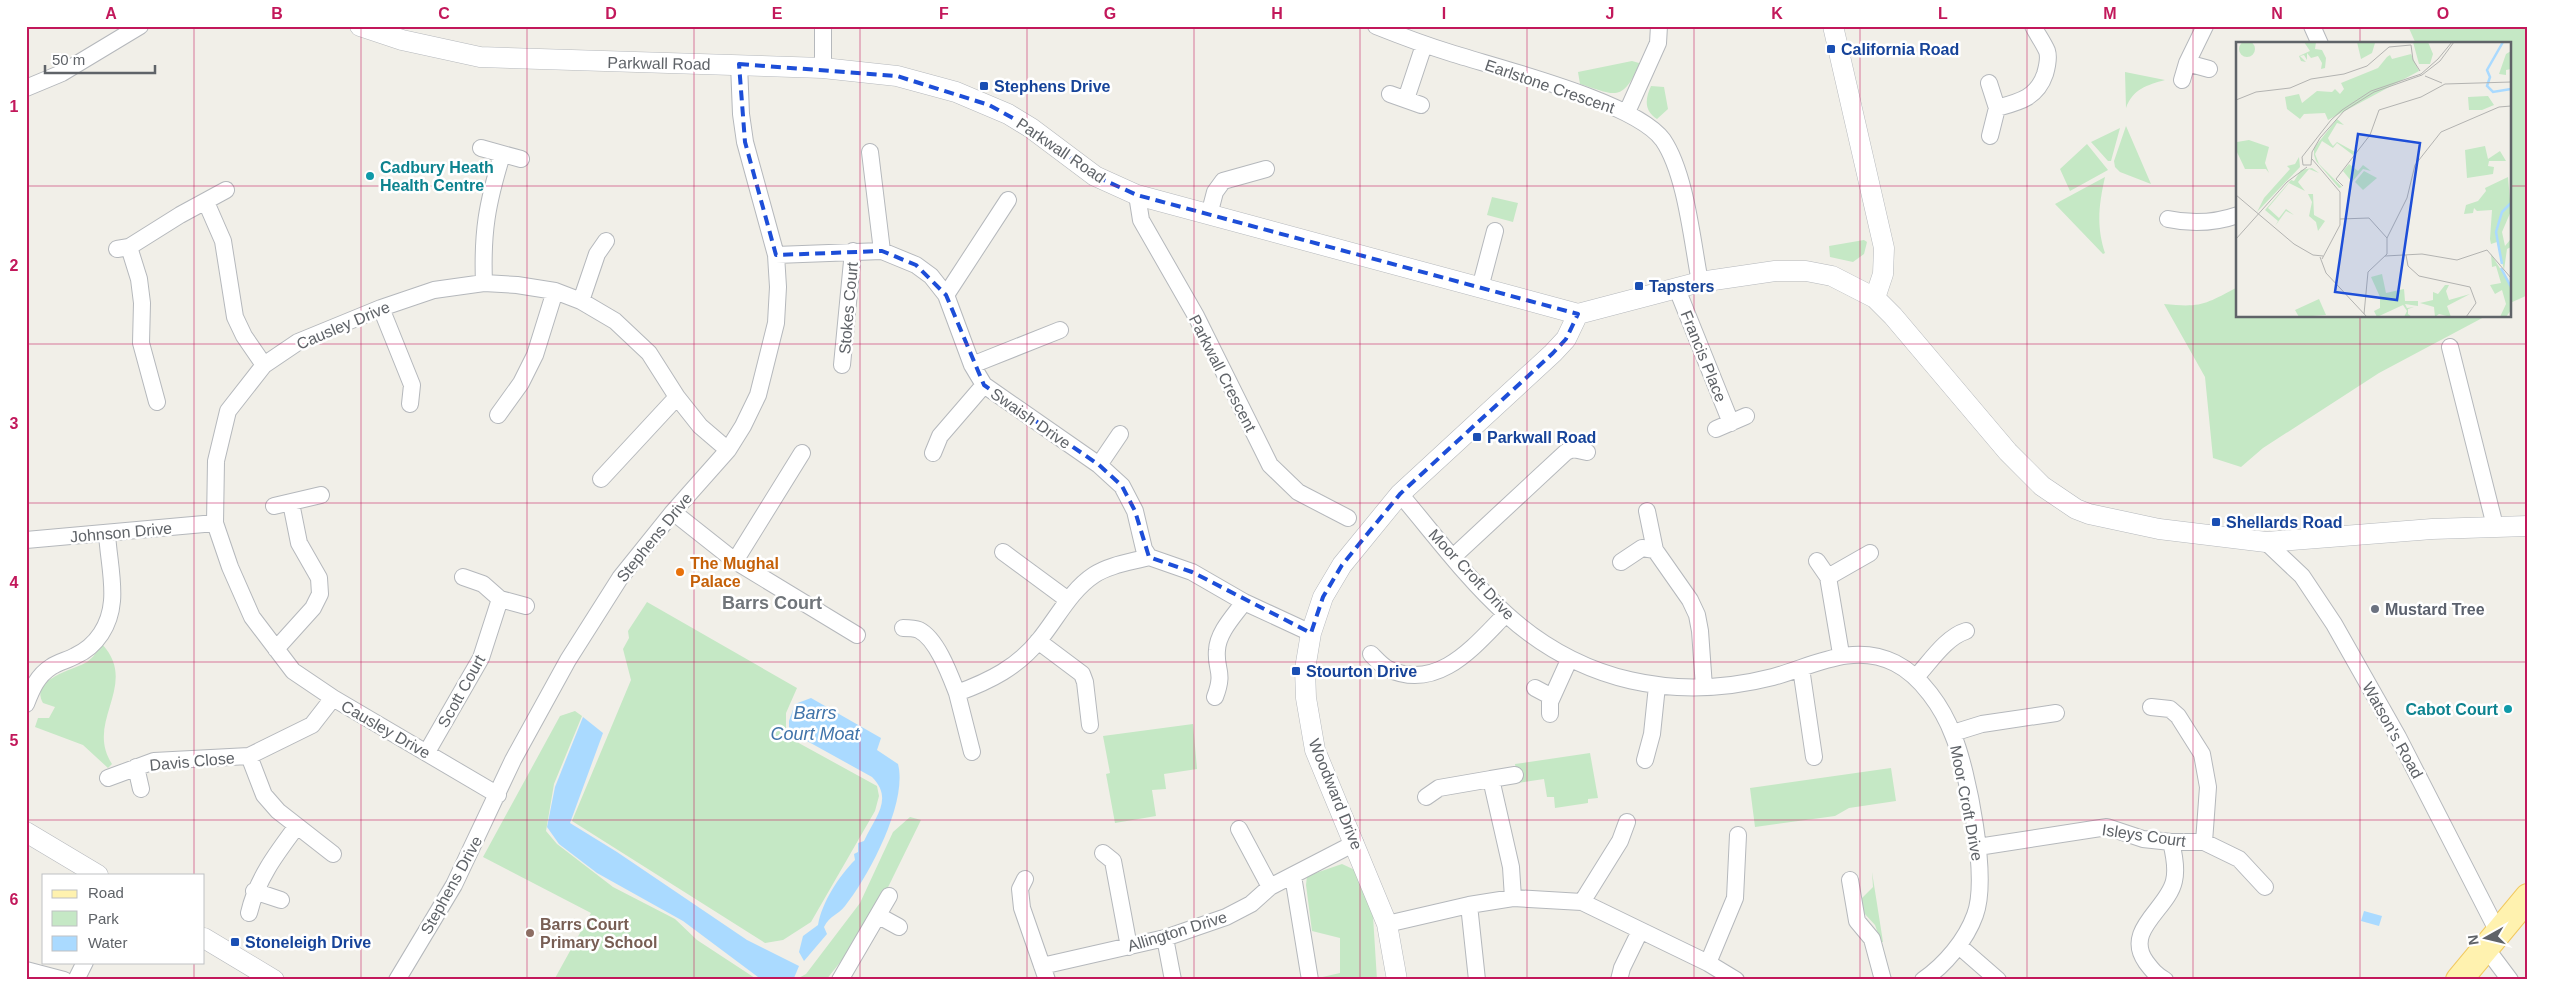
<svg xmlns="http://www.w3.org/2000/svg" width="2554" height="1006" viewBox="0 0 2554 1006" font-family="Helvetica,sans-serif">
<rect width="100%" height="100%" fill="#f1efe8"/>
<path fill="#c5e8c5" d="M2408,26h120v269l-18,8v-259h-94z
M1632,61l7,2v2c-17,38 -24,30 -59,19l-2,-12z
M2125,72l40,8c-18,5 -32,9 -39,28z
M1651,86l13,1 4,22 -11,10c-13,-8 -12,-20 -6,-33z
M2126,126l25,58 -31,-12 -5,-5 -1,-6z
M2120,128l-9,33h-3l-17,-19z
M2087,144l21,26 -38,21 -10,-22z
M2105,177c-6,27 -9,49 0,76l-2,1 -48,-50z
M1492,197l26,6 -5,19 -26,-7z
M1864,240l3,2 -3,12 -11,8 -23,-5 -1,-11z
M2238,287v29h248l-107,57 -116,75 -22,19 -28,-9 -8,-81 -41,-73c38,4 41,0 74,-17z
M647,602l150,86 -11,25v23l91,50 2,10 -4,15 -64,111 -28,18 -18,3 -193,-122 59,-141 -8,-31 6,-11 -1,-7z
M102,644c38,41 -18,77 10,120l-4,4 -25,-23 -48,-18 3,-9h11l6,-11 -12,-4c-14,-24 31,-33 44,-41 6,-4 11,-12 15,-18z
M575,711l7,5 -28,68 -8,47 11,13 56,43 62,32 22,21 61,40h-204l37,-67 -108,-56 77,-141z
M1193,724l4,45 -33,5 2,15 -14,1 4,26 -41,7 -9,-49 4,-1 -7,-37z
M1590,753l8,45 -10,1v4l-33,5 -1,-11h-7l-3,-18 -26,4 -3,-19z
M1891,768l5,33 -47,7 -14,8 -80,11 -5,-39z
M910,817l11,3 -52,106 -43,54h-31l11,-6 54,-71 33,-71z
M1342,864l13,6 18,46 4,64h-58l-1,-2 22,-5v-35l-28,-7 -6,-46 1,-9z
M1872,872l11,70h-2l-6,-17 -11,-12 -3,-10 1,-5 11,-11z"/>
<path fill="#aadaff" d="M811,698l70,40 -4,12 21,14c10,38 -29,112 -53,142 -7,9 -15,9 -21,21l3,7 -23,27 -5,-9 4,-16 15,-11c4,-23 21,-49 37,-65l-1,-6 4,-2v-9l6,-2c11,-24 30,-42 8,-64l-83,-46v-10l6,-17z
M583,717l20,16 -33,90 47,29 130,88 52,26 -5,12 -32,2 -79,-59 -86,-48 -38,-29 -12,-17 8,-40z
M2364,911l18,5 -3,10 -18,-5z"/>
<g fill="none" stroke-linecap="round" stroke-linejoin="round">
<g stroke="#b5b8bc" stroke-width="18">
<path id="minor" d="M1376,26c25,10 49,19 75,27 47,15 185,49 212,87 23,34 29,101 37,142
M2312,26l8,18
M2187,63l22,6
M823,68v-42
M2182,80l5,-17 18,-37
M1989,83l8,25 -7,28
M26,88l36,-15 78,-47
M1390,94l31,11
M1406,99l18,-54
M1997,108c22,-6 40,-10 48,-34 2,-7 4,-17 2,-23 -4,-9 -10,-17 -14,-25
M1627,112l31,-69 1,-17
M481,148l40,11
M870,152l12,99
M1137,195l4,25 55,96 74,149 28,27 50,26
M206,202l17,39 12,76 9,19 20,29
M1209,215l6,-23 8,-11 43,-12
M2168,219c23,5 47,4 70,-4
M129,247l10,32 3,24 -1,40 16,59
M117,249l12,-2 51,-32 46,-25
M776,255l106,-4 34,14 15,11 15,19 26,70 12,20 115,80 23,21 13,25 9,38 5,8
M484,283c-2,-51 3,-79 18,-128
M1480,288l15,-57
M1677,289l54,134
M946,295l62,-95
M581,301l16,-47 9,-13
M381,308l31,77 -2,19
M2450,347l45,179
M842,365l11,-114
M972,365l88,-35
M498,415l23,-32 14,-28 20,-64
M1716,429l30,-13
M933,453l7,-17 44,-51
M1099,465l21,-31
M601,479l76,-82
M1400,494c34,40 67,85 106,120 75,68 169,88 267,63 40,-11 80,-35 122,-14 26,13 48,45 58,72 15,36 36,143 22,180 -9,25 -30,50 -52,65
M274,506l47,-11
M1647,511l8,39 35,50 7,15 3,16 4,56
M673,512l62,49 122,74
M26,540l189,-17
M2266,542l36,34 32,48 64,113 100,195
M1003,552l65,48
M1453,557l113,-105 7,-3 14,3
M735,561l67,-108
M1817,561l11,16 13,77
M1621,562l21,-14 13,2
M463,577l20,7 17,15 26,7
M1828,577l42,-24
M903,628c5,0 11,0 16,2 18,9 31,45 38,63
M1038,641l44,33 3,8 5,43
M276,649l37,-41 7,-14 -1,-16 -20,-35 -8,-40
M1371,654c5,5 11,12 17,15 51,23 87,-24 118,-55
M1801,668l13,89
M1916,677c14,-15 30,-40 50,-46
M1535,688l17,9
M1215,697c10,-26 0,-27 2,-47 1,-18 17,-34 27,-48
M26,704c6,-15 11,-28 25,-37 7,-5 17,-7 24,-11 22,-10 35,-31 37,-55 2,-21 -4,-46 -5,-68
M2151,707l19,2 8,7 24,38 6,33 -4,55
M1550,714v-12l19,-42
M1953,733l29,-9 74,-11
M427,752l54,-94 19,-59
M972,752l-15,-59c33,-12 61,-26 83,-54 17,-21 31,-49 54,-64 15,-10 37,-13 55,-18l43,15 52,30 67,31
M249,756l15,39 14,16 55,43
M1645,760l7,-26 5,-48
M136,767l5,22
M108,778l46,-17 95,-5 63,-31 21,-27
M1491,779l24,-4
M498,795l-165,-97 -40,-27 -41,-54 -22,-50 -15,-44 1,-62 12,-50 36,-46 34,-23 83,-34 53,-18 50,-7 33,2 38,6 26,10 34,20 34,32 28,44 23,29 28,24
M1426,797l13,-9 52,-9 20,88 2,31
M1239,829l31,58
M1978,847l129,-20 36,12 28,3h33l35,17 26,28
M1103,853l10,8 16,86
M1293,876l17,104
M1025,879l-5,10 2,19 25,72
M1850,880l7,41 15,18 11,41
M254,891l27,9
M1582,902l38,-61 7,-19
M1469,905l8,75
M249,913c8,-34 27,-59 48,-87
M879,916l20,11
M1387,924l82,-19 44,-7 69,4 126,61 28,17
M1165,938l8,42
M1959,946l39,34
M2486,948l24,32
M1708,963l27,-65 3,-63
M1042,966l123,-28 61,-21 25,-13 19,-17 85,-44
M26,970l38,10
M76,980l9,-18
M397,980l57,-95 59,-125 55,-100 52,-82 53,-66 55,-62 15,-24 15,-31 18,-72 2,-36 -2,-32 -31,-113 -4,-28 -2,-50
M840,980l49,-84
M1619,980l3,-12 18,-37
M2165,980c-9,-5 -13,-10 -19,-18 -23,-32 22,-53 28,-81 3,-12 0,-27 -3,-39"/>
</g>
<g stroke="#b5b8bc" stroke-width="21">
<path id="tertiary" d="M360,26l42,14 78,17 343,11 74,8 59,16 52,22 23,14 64,48 42,19 441,119 122,-32 75,-11h31l26,5 43,22 18,18 115,136 34,34 34,23 13,5 70,15 107,13 166,-13 96,-3
M1833,26l51,222 -1,26 -8,24
M26,832l72,43
M204,938l70,42
M1397,980l-10,-56 -72,-174 -9,-52 -1,-29 6,-36 12,-36 19,-32 58,-71 153,-141 13,-14 12,-25"/>
</g>
<g stroke="#f2c960" stroke-width="28">
<path id="primary" d="M2459,980l69,-83"/>
</g>
<use href="#minor" stroke="#fff" stroke-width="16"/>
<use href="#tertiary" stroke="#fff" stroke-width="20"/>
<use href="#primary" stroke="#fff2af" stroke-width="26"/>
</g>
<path fill="none" stroke="#1d4ed8" stroke-width="4" stroke-dasharray="10 6" stroke-linejoin="round" d="M739,64l158,12 92,29 42,23 64,48 42,19 441,119 -12,25 -13,14 -153,141 -58,71 -19,32 -12,36 -119,-61 -43,-15 -14,-46 -13,-25 -23,-21 -115,-80 -38,-90 -30,-30 -34,-14 -106,4 -31,-113z"/>
<path fill="none" stroke="#c2185b" stroke-width="1" stroke-opacity="0.55" d="M194,26v849M361,26v954M527,26v954M694,26v954M860,26v954M1027,26v954M1194,26v954M1360,26v954M1527,26v954M1694,26v954M1860,26v954M2027,26v954M2193,26v954M2360,26v18M26,186h2212M2510,186h18M2360,316v664M26,344h2502M26,503h2502M26,662h2502M26,820h2502M194,962v18"/>
<g fill="#1a4fb4" stroke="#fff" stroke-width="2">
<rect x="1826" y="44" width="10" height="10" rx="2.5"/>
<rect x="979" y="81" width="10" height="10" rx="2.5"/>
<rect x="1634" y="281" width="10" height="10" rx="2.5"/>
<rect x="1472" y="432" width="10" height="10" rx="2.5"/>
<rect x="2211" y="517" width="10" height="10" rx="2.5"/>
<rect x="1291" y="666" width="10" height="10" rx="2.5"/>
<rect x="230" y="937" width="10" height="10" rx="2.5"/>
</g>
<g fill="#0f9aa8" stroke="#fff" stroke-width="2">
<circle cx="370" cy="176" r="5"/>
<circle cx="2508" cy="709" r="5"/>
</g>
<circle fill="#e8710a" stroke="#fff" stroke-width="2" cx="680" cy="572" r="5"/>
<circle fill="#6b7280" stroke="#fff" stroke-width="2" cx="2375" cy="609" r="5"/>
<circle fill="#8d6e63" stroke="#fff" stroke-width="2" cx="530" cy="933" r="5"/>
<g text-anchor="middle" stroke-width="5" stroke-linejoin="round" paint-order="stroke">
<g font-size="16" font-weight="bold" fill="#164399" stroke="#fff" text-anchor="start">
<text x="1841" y="55">California Road</text>
<text x="994" y="92">Stephens Drive</text>
<text x="1649" y="292">Tapsters</text>
<text x="1487" y="443">Parkwall Road</text>
<text x="2226" y="528">Shellards Road</text>
<text x="1306" y="677">Stourton Drive</text>
<text x="245" y="948">Stoneleigh Drive</text>
</g>
<g font-size="16" fill="#5f6368" stroke="#fff">
<text transform="translate(659 63) rotate(1)" y="6">Parkwall Road</text>
<text transform="translate(1550 86) rotate(19)" y="6">Earlstone Crescent</text>
<text transform="translate(1061 150) rotate(34)" y="6">Parkwall Road</text>
<text transform="translate(848 308) rotate(-85)" y="6">Stokes Court</text>
<text transform="translate(343 325) rotate(-23)" y="6">Causley Drive</text>
<text transform="translate(1704 356) rotate(68)" y="6">Francis Place</text>
<text transform="translate(1223 373) rotate(63)" y="6">Parkwall Crescent</text>
<text transform="translate(1031 418) rotate(35)" y="6">Swaish Drive</text>
<text transform="translate(121 532) rotate(-5)" y="6">Johnson Drive</text>
<text transform="translate(654 537) rotate(-51)" y="6">Stephens Drive</text>
<text transform="translate(1472 574) rotate(47)" y="6">Moor Croft Drive</text>
<text transform="translate(461 691) rotate(-61)" y="6">Scott Court</text>
<text transform="translate(386 729) rotate(30)" y="6">Causley Drive</text>
<text transform="translate(2393 730) rotate(61)" y="6">Watson's Road</text>
<text transform="translate(192 761) rotate(-5)" y="6">Davis Close</text>
<text transform="translate(1336 794) rotate(68)" y="6">Woodward Drive</text>
<text transform="translate(1967 803) rotate(79)" y="6">Moor Croft Drive</text>
<text transform="translate(2144 835) rotate(8)" y="6">Isleys Court</text>
<text transform="translate(451 885) rotate(-61)" y="6">Stephens Drive</text>
<text transform="translate(1177 931) rotate(-17)" y="6">Allington Drive</text>
</g>
<g font-size="16" font-weight="bold" fill="#0d838f" stroke="#fff" text-anchor="start">
<text x="380" y="173">Cadbury Heath<tspan x="380" dy="18">Health Centre</tspan></text>
<text x="2498" y="715" text-anchor="end">Cabot Court</text>
</g>
<g font-size="16" font-weight="bold" fill="#c56008" stroke="#fff" text-anchor="start">
<text x="690" y="569">The Mughal<tspan x="690" dy="18">Palace</tspan></text>
</g>
<g font-size="16" font-weight="bold" fill="#5b616d" stroke="#fff" text-anchor="start">
<text x="2385" y="615">Mustard Tree</text>
</g>
<g font-size="16" font-weight="bold" fill="#785e54" stroke="#fff" text-anchor="start">
<text x="540" y="930">Barrs Court<tspan x="540" dy="18">Primary School</tspan></text>
</g>
<g font-size="18" font-weight="bold" fill="#70757a" stroke="#fff">
<text x="772" y="609">Barrs Court</text>
</g>
<g font-size="18" font-style="italic" fill="#4174aa" stroke="#fff">
<text x="815" y="719">Barrs<tspan x="815" dy="21">Court Moat</tspan></text>
</g>
</g>
<g transform="translate(2236 42)">
<rect width="275" height="275" fill="#f1efe8"/>
<path d="M3 7a8 8 0 1 1 16 0a8 8 0 1 1-16 0ZM68,0h12l-1,7 7,1 4,8 -1,10 -4,1 1,-6 -4,-7 -7,2 -4,-5v7l-3,-5 -4,1 6,6 -5,-1 -2,-5 11,-5zM121,0h18v1l-3,10 -11,6zM177,0h15l5,12 -3,10h-11zM275,9v18l-5,1v5l-7,-1 7,-20zM175,12l8,17 -91,49 -3,-7 -21,1 -4,5 -13,-10 -2,-12 14,-3 3,9 15,-12 15,1 3,-3 5,5 4,-5 -3,-6 37,-15 9,-11 3,-2 2,4zM252,54l6,9 -12,5h-13l-1,-13zM101,77l7,6 -7,-2 -9,15 2,4 3,4 4,-4 18,10 -2,3 -16,-12 -4,5 -11,-7 -7,13 4,10 23,23 -3,1 -23,-27 -2,-6v-7zM13,98l20,7 -4,16 4,10 -3,-4h-21l-9,-19 1,-8zM249,104l3,13 12,-8 6,10h-17l-1,5 6,1 -1,7 -26,4 -2,-28zM63,115l1,10 -43,45 7,-14 26,-29 -3,-3 8,-2zM113,122l9,7 5,-6 8,6 -8,-2 -11,13 9,11 -18,-22zM76,126l7,5 -10,-4 -11,13 7,9 -16,-8 -21,25 11,10 7,-9 8,6 -8,-4 -11,15 3,-5 -13,-11 26,-30 3,1 7,-11zM128,129l13,7 -14,12 -8,-8zM272,135l3,34 -9,21 3,14 5,-6 1,7 -4,2 -3,21 -7,-28 -6,2 -1,-5 2,-29 -15,1 -3,-3 -1,5 -9,1 2,-9 12,-4 8,-10 -1,-3zM72,152h5l1,21 11,6 -7,10 -2,-9 -7,-6 3,-14zM255,212l20,32v24l-5,7h-6l6,-13 -4,-14 -7,4 -5,-9 11,-2 -5,-17 -4,1zM146,232l4,19 18,-4 1,12h13v5l-13,-2 2,4 7,-1 -6,2v5l4,3h-8l3,-6 -4,-6 -26,12 -3,-6 6,-3v-11l-9,-20zM209,243h4l-3,6 3,9 21,-6 -23,12 4,11 -12,-3 -4,3 -1,-10 -14,-4 13,-3v-8l5,2zM83,257l7,16 -27,2 -4,-7z" fill="#c5e8c5"/>
<path fill="none" stroke="#aadaff" stroke-width="2.5" d="M267,0l-16,28 3,7 -3,9 6,6 18,-3M266,222l-6,-32 6,-20 9,-9M265,226l10,19"/>
<path fill="none" stroke="#b3b3b1" stroke-width="1" d="M216,0l-14,17 -17,15 -50,17 -29,19 -11,10 -29,37 1,8h8l1,-13 8,-14 24,-27 30,-19 48,-17 18,-14 14,-19M175,3l2,15 7,11M189,34l17,7M209,42l66,-2M0,58l20,-8 34,-4 21,-9 33,-5 23,-8 22,-19 22,-2M275,66v42M76,117l28,33v33l-18,34M107,144l-7,-7 34,-44 9,-25 42,-13 24,-13M0,153l58,49 19,11 10,1M104,177l29,-1 18,20M0,197l51,-57 20,-15M170,213l2,11 11,10 51,11 6,16 -10,14M149,214l37,-2 35,6 30,-10 24,28M84,215l6,16 41,44M128,272l4,-42 19,-18v-16l20,-40 8,-33 26,-33 58,-25 12,-1"/>
<path fill="#1d4ed8" fill-opacity="0.15" stroke="#1d4ed8" stroke-width="2.5" d="M122,92l62,9 -23,157 -62,-8z"/>
<rect width="275" height="275" fill="none" stroke="#5f6368" stroke-width="2.5"/>
</g>
<rect width="2554" height="1006" fill="none" stroke="#ffffff" stroke-width="55"/>
<rect x="42" y="874" width="162" height="90" fill="#ffffff" stroke="#bfc1c3"/>
<rect x="52" y="890" width="25" height="8" fill="#fff2af" stroke="#bfc1c3"/>
<text x="88" y="898" font-size="15" fill="#5f6368">Road</text>
<rect x="52" y="911" width="25" height="15" fill="#c5e8c5" stroke="#bfc1c3"/>
<text x="88" y="924" font-size="15" fill="#5f6368">Park</text>
<rect x="52" y="936" width="25" height="15" fill="#aadaff" stroke="#bfc1c3"/>
<text x="88" y="948" font-size="15" fill="#5f6368">Water</text>
<g transform="translate(2486 938) rotate(262)" stroke="#ffffff" stroke-width="4" paint-order="stroke">
<path d="M0-4L9 19L0 12L-9 19Z" fill="#5f6368"/>
<text y="-8" font-size="14" font-weight="bold" text-anchor="middle" fill="#5f6368">N</text>
</g>
<path d="M45 65v8h110v-8" fill="none" stroke="#5f6368" stroke-width="2.5"/>
<text x="52" y="65" font-size="15" fill="#5f6368" stroke="#ffffff" stroke-width="4" paint-order="stroke">50 m</text>
<rect x="28" y="28" width="2498" height="950" fill="none" stroke="#c2185b" stroke-width="2"/>
<g font-size="16" text-anchor="middle" font-weight="bold" fill="#c2185b">
<text x="111" y="19">A</text>
<text x="277" y="19">B</text>
<text x="444" y="19">C</text>
<text x="611" y="19">D</text>
<text x="777" y="19">E</text>
<text x="944" y="19">F</text>
<text x="1110" y="19">G</text>
<text x="1277" y="19">H</text>
<text x="1444" y="19">I</text>
<text x="1610" y="19">J</text>
<text x="1777" y="19">K</text>
<text x="1943" y="19">L</text>
<text x="2110" y="19">M</text>
<text x="2277" y="19">N</text>
<text x="2443" y="19">O</text>
<text x="14" y="112">1</text>
<text x="14" y="271">2</text>
<text x="14" y="429">3</text>
<text x="14" y="588">4</text>
<text x="14" y="746">5</text>
<text x="14" y="905">6</text>
</g>
</svg>
